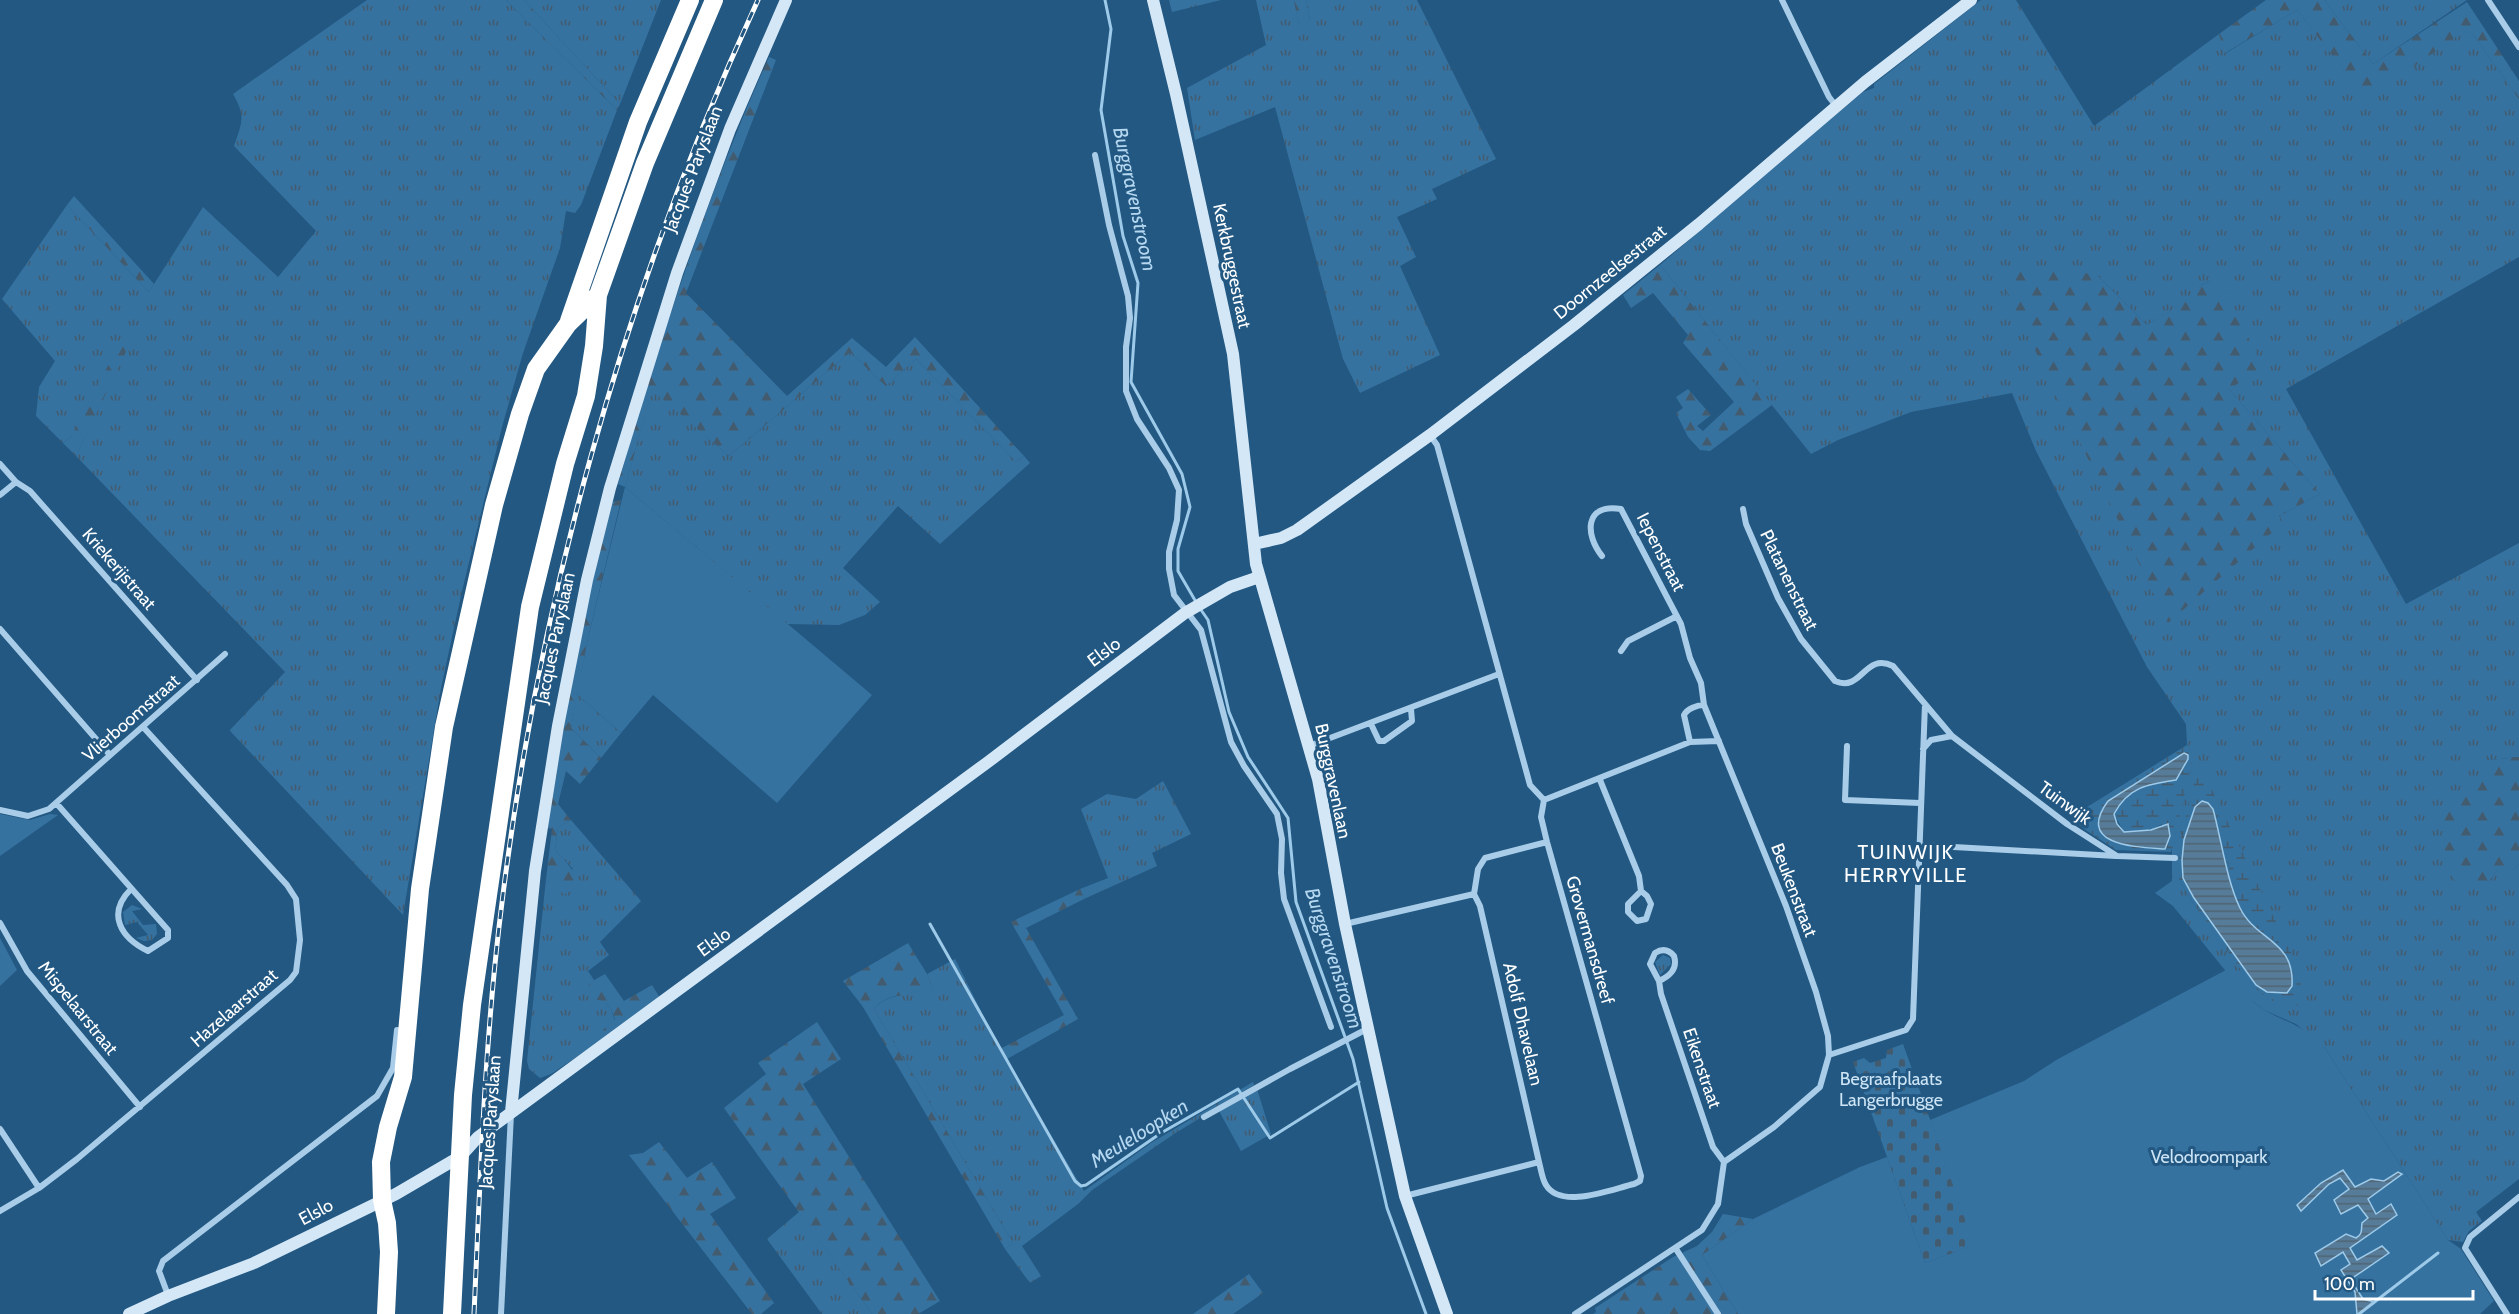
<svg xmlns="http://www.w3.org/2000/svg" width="2519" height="1314" viewBox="0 0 2519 1314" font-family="Cabin,sans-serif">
<defs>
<pattern id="grass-tufts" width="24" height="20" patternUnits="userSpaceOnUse" patternTransform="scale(1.5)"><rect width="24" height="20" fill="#3672a0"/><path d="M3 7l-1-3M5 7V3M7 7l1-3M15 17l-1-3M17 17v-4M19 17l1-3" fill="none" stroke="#435b6e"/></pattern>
<pattern id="forest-firs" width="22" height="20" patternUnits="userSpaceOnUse" patternTransform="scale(1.5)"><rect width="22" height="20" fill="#3672a0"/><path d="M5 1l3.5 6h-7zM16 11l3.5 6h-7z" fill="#435b6e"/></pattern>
<pattern id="wetland-marsh" width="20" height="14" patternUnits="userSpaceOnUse" patternTransform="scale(1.5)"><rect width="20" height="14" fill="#3672a0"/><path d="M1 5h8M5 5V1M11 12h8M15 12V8" fill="none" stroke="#435b6e"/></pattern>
<pattern id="cemetery-stones" width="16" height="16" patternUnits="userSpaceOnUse" patternTransform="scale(1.5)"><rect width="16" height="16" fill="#3672a0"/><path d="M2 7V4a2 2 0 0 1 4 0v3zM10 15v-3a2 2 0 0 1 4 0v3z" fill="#435b6e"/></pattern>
<pattern id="water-rules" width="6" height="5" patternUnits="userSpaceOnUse" patternTransform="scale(1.5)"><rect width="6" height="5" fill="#567c9a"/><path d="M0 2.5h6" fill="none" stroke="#516473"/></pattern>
</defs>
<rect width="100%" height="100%" fill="#225882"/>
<path fill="url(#grass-tufts)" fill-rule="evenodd" d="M367,0h139l111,110 -36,95 -6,8 -9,-2 -6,37 -37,105 -21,74 -40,164 -21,97 -38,227 -172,-183 -1,-2 55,-58 -209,-216 56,-119 -61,100 -8,6 -27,-27 3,-29 16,-26 -53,-62 65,-94 82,87 54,-85 75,70 38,-46 -82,-85c8,-24 12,-29 -1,-52z
M524,0h137l-41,104z
M1169,0h52l-49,12z
M1256,0h38l5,25 11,-6 -4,-19h111l79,159 -64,30 5,10 -40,18 19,40 -16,9 40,89 -80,38 -17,-34 -68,-252 -80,33 -8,-52 79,-43z
M1981,0h35l78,126 125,-92 7,19 71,-43 70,89 90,-64 15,-2 47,66v158l-233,132 120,215 113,-61v214l-30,3 -1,123 9,-13h16l6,-6v315l-43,33 6,9 -13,10 -6,11 -15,-2 -123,-192 -29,-24 -32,-14 -18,-14 -73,-90 -18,-13 17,-12v-37l21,-89 -6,-10 -1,-21 -39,-57 -111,-216 -24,-58 -101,19 -73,28 -27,14 -151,-189 179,-153 24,-20 11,-4v-4zM2096,274l51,51 48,-29 6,-11 10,-4 18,108 91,105 -41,22 4,7zM2179,879l91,121 -16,-13 -63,-87z
M2324,0h143l-94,64z
M850,352l36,34 30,-27 100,103 8,-6 6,7 -90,81 -42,-38 -55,62 37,34 -15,13 -26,10 -52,-1 -162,-137 27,-98 77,67z
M577,694l44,39 -20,25 -30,-30z
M1163,781l28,53 -39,19 5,13 -73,33 -4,-10 28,-11 -27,-69 26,-15 29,5z
M571,820l70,81 -41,41 9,13 -21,16 6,9 -5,4 22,25 4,12 -11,8 -11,17 -42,28 -11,4 -11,-9 -2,-8 19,-182 5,5 22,-15 -18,-19 3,-23z
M132,905l10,4 -10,2 11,14 13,-1 1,10 -5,6 -8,1 -8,-3 12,-3 -11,-13 -12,3 -2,-13z
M1663,955l7,3 1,6 -11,11 -5,-13z
M955,959l45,90 84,142 67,-48 102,-61 1,3 -80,49 -82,56 -14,14 -56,42 19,30 -11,7 -25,-34 8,-6 -139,-234c15,-18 39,-13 59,-19l-6,-16z
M1257,1089l14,45 -30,17 -22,-40z
M799,1212l73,102h-50l-55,-75z"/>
<path fill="url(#forest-firs)" d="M506,0h18l96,104 -3,6z
M1294,0h12l4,19 -11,7z
M2266,0h58l49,64 94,-62 52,79v18l-47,-66 -15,3 -90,64 -70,-90 -72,43 -6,-19z
M769,57l7,3 -90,233 101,103 65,-58 34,29 29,-30 109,119 -8,6 -100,-103 -30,27 -36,-34 -121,104 -77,-66 -27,97 -7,-3c42,-144 89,-289 151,-427z
M74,196l80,88 -5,8 -82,-87z
M1660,265l112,140 -62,46 -10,-1 -12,-13 -12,-24 7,-5 -7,-11 12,-8 23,26 -14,11 6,5 31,-29 -51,-59 5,-8 -35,-42 -22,15 -8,-13z
M1994,266l102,8 51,51 47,-29 7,-11 10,-4 12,4 40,83 -34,21 91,105 -41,22 4,7 -115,100z
M125,333l8,4 -57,119 -13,-13 8,-6z
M621,500l-33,138 -17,90 30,30 -21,26 -14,-13 -8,33 13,16 -13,7 -3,23c11,12 22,21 23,38l-13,6 -8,-3 -11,-12 6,-50 -7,-2 37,-204 30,-121z
M2519,757v107l-6,6h-16l-9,13 -17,7 -16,-10 -12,-25 -1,-45 36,-27 3,-18 8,-5z
M1080,889l4,10 -58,29 52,91 -71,40 -7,-10 64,-34 -53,-93z
M908,943l19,31 6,16 -8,6c-19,-1 -38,-4 -51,13l139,234 -8,6 -142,-242 -20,-26z
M605,974l19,27 28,-16 8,13 -67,48 -3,-5 25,-21c-2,-9 -8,-21 -19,-20l-7,-11v-6z
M817,1022l24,37 -38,25 137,217 -22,13h-46l-148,-206 42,-34 -8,-11z
M659,1142l28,36 25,-16 24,36 -26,16 64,89 -13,11h-9l-123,-159 14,-2z
M1723,1214l30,5 -51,36 36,59h-145l3,-2 -1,-4 78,-51 24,-11 15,-14z
M1249,1274l14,19 -30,21h-40z"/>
<path fill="url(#wetland-marsh)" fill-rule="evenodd" d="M2187,745l7,10 -23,97 -55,-2 -32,-21 -13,-12zM2184,753l4,2 -12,25c-28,4 -48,6 -62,34l10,18 27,-2 11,-6 3,25 -47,-5 -9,-4 -9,-20 2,-11 6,-8z
M2199,763l102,210 -1,24 -4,13 -26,-10 -17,-13 -62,-87 -12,-21v-34zM2195,807l18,2 27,100 16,20 19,12 18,35 -1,10 -5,7 -31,-8 -62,-87 -11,-20v-32z"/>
<path fill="url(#cemetery-stones)" d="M1903,1044l72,201 -50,18 -72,-201 11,-4 6,5 16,-5 1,-8z"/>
<path fill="#3672a0" d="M625,487l247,208 -95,108 -124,-108 -32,38 -44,-39 11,-56z
M0,814l30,6 20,-6 8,1 -58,41z
M0,938l17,32 -17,16z
M2226,970c12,15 23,31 40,41 24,13 39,15 59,37l123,192 13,9 33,52 -14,13h-742l-36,-59 51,-36 107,-52 27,-10 38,106 49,-18 -44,-125 94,-39 34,-22z"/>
<path fill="url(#water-rules)" stroke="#9dcae9" stroke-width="1.5" d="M2184,753l4,2v4l-12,21c-28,4 -48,7 -62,34l3,10 7,8 27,-2 17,-6 2,12 -5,13c-29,-2 -90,-3 -57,-48z
M2202,801l6,2 5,6c8,29 14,73 27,99 16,33 55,32 52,78l-5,7 -20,-1 -11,-7 -62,-87 -11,-20 -1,-18 2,-20 11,-33z
M2343,1170l12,17 16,-8 13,2 14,-9 4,2 -34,25 8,15 15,-10 6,11 -47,33 7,12 25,-14 7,7 -35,24v8l9,14 12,3 -16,12h-2l-2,-22 -14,-22 9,-6 -7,-12 -22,14 -6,-13 31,-19 10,4c7,-4 5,-8 6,-15l6,-5 -10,-13 -17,9 -7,-14 15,-11 -9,-11 -11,6 -28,27 -4,-6 24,-22z"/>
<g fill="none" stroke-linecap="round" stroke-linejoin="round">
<path stroke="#9dcae9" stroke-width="3" d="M1105,0l6,29 -10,81 22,126 15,47 -7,99 51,92 8,33 -12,42v22l18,31
M1199,607l9,13 21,92 19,45 40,61 8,84 57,157 34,149 39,106
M930,924l145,257 6,5 5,-1 75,-52 77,-44 32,49 89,-56
M2359,1314l79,-61"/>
<path stroke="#a9cde8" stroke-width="6" d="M1782,0l47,97 7,9
M2488,0l31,47
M1095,155l14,70 19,71 2,22 -4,29v44l11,28 32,49 10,22 -2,30 -8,32v17l5,26 27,35 30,112 13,24 33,48 5,25 -1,34 3,26 47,128
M0,464l16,18 14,9 167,189
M0,495l16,-13
M1743,509l3,15 32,74 23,41 34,42c27,12 29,-29 58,-15l59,70 115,88 50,32 58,2
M0,629l110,126
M1621,651l7,-10 49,-25
M1371,724l8,17h5l28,-20 -1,-12
M1690,742l-6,-27c3,-6 13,-10 20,-10
M1309,746l190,-72
M1847,746l-2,54 75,3
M1923,749l8,-9 21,-4
M1600,780l39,96 2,15 6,5 4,8 -5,15 -9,2 -9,-9v-8l13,-13
M1544,800l146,-58 29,-1
M57,804l111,126v8l-20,13c-27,-13 -42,-37 -17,-62
M0,810l28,6 21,-7 176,-155
M1918,845l198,11
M1474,894l4,-25 7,-11 62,-16
M0,923l27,48 113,136
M1345,924l129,-30 6,12 59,256
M1659,981c11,-5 19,-12 15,-25 -5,-6 -11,-8 -19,-3l-5,11 9,17 2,13 52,153 11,15
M1829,1055l77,-25 7,-11 12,-315
M1204,1117l86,-48 77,-40
M0,1129l39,59
M1405,1196l134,-34c2,7 3,17 7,23 15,25 66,4 88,-1l6,-3 1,-5 -94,-334 -6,-25 3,-17 -14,-15 -93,-340 -7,-10
M0,1211l39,-23 38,-29 213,-179 6,-8 4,-32 -4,-41 -9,-14 -143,-157
M1676,1249l42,65
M168,1295l-9,-24 4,-10 214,-165 16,-28 4,-38
M501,1314l10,-200
M1575,1314l127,-84 16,-26 6,-42 50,-35 46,-40 9,-32 -1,-19 -12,-44 -30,-86 -82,-201 -3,-22 -11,-25 -9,-34 -60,-115c-37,-6 -36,26 -19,47
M2507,1314l-42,-66 5,-11 49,-40"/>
<path stroke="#d4e7f7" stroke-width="12" d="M1153,0l23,94 57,260 23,210 62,215 27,145 60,272 42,118
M1254,544l27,-6 16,-8 133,-95 144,-110 125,-101 166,-142 106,-82
M511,1112l24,-241 23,-145 29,-146 23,-92 67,-215 53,-144 56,-129
M129,1314l39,-18 86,-33 142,-69 65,-38 17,-19 510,-375 197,-149 45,-26 29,-10"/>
<path stroke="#fff" stroke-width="18" d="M569,321l69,-199 52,-122
M386,1314l3,-62 -2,-29 -5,-23 -1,-38 7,-35 15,-50 17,-188 24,-162 50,-222 26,-91 16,-45 32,-45 30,-29
M452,1314l11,-219 9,-90 58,-398 35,-143 21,-68 8,-50 4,-51 47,-132 69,-163"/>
<g stroke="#fff" stroke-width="5">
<path id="rail" d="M474,1314c6,-129 10,-258 25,-387 37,-319 124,-635 259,-927"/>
</g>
<use href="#rail" stroke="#225882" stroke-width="3" stroke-dasharray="9" stroke-linecap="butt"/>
</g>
<g text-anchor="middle" stroke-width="6" stroke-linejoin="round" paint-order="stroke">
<g font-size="18" fill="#fff" stroke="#225882">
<text transform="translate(693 169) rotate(-69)" y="6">Jacques Paryslaan</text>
<text transform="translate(1232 266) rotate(78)" y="6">Kerkbruggestraat</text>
<text transform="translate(1610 272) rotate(-39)" y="6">Doornzeelsestraat</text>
<text transform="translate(1661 552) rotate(63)" y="6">Iepenstraat</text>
<text transform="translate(119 569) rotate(49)" y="6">Kriekerijstraat</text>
<text transform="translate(1789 580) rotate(64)" y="6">Platanenstraat</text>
<text transform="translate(555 638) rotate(-78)" y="6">Jacques Paryslaan</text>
<text transform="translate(1104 652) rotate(-37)" y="6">Elslo</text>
<text transform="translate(131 718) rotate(-41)" y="6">Vlierboomstraat</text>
<text transform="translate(1333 781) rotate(78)" y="6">Burggravenlaan</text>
<text transform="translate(2065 803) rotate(36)" y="6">Tuinwijk</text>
<text transform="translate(1794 890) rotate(69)" y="6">Beukenstraat</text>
<text transform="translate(1590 940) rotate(74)" y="6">Grovermansdreef</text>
<text transform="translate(714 942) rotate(-36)" y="6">Elslo</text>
<text transform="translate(78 1008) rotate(51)" y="6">Mispelaarstraat</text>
<text transform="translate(234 1008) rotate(-41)" y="6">Hazelaarstraat</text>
<text transform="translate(1523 1024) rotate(77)" y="6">Adolf Dhavelaan</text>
<text transform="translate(1702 1068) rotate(71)" y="6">Eikenstraat</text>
<text transform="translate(490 1122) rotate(-86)" y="6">Jacques Paryslaan</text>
<text transform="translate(316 1212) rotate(-28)" y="6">Elslo</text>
</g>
<g font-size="18" fill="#cde5f6" stroke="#225882">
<text x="1891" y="1085">Begraafplaats<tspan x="1891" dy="21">Langerbrugge</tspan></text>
<text x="2209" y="1163">Velodroompark</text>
</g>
<g font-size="20" font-style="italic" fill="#b5d7f0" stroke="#225882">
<text transform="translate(1135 199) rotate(78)" y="7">Burggravenstroom</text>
<text transform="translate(1334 958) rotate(72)" y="7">Burggravenstroom</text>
<text transform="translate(1139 1133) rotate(-32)" y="7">Meuleloopken</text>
</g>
<g font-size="20" letter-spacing="1.5" fill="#fff" stroke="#225882">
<text x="1906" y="859">TUINWIJK<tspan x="1906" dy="23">HERRYVILLE</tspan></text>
</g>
</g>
<path d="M2315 1290v9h158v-9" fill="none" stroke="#ffffff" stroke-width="3"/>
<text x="2324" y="1290" font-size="18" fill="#ffffff" stroke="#225882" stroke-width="4.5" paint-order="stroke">100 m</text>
</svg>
